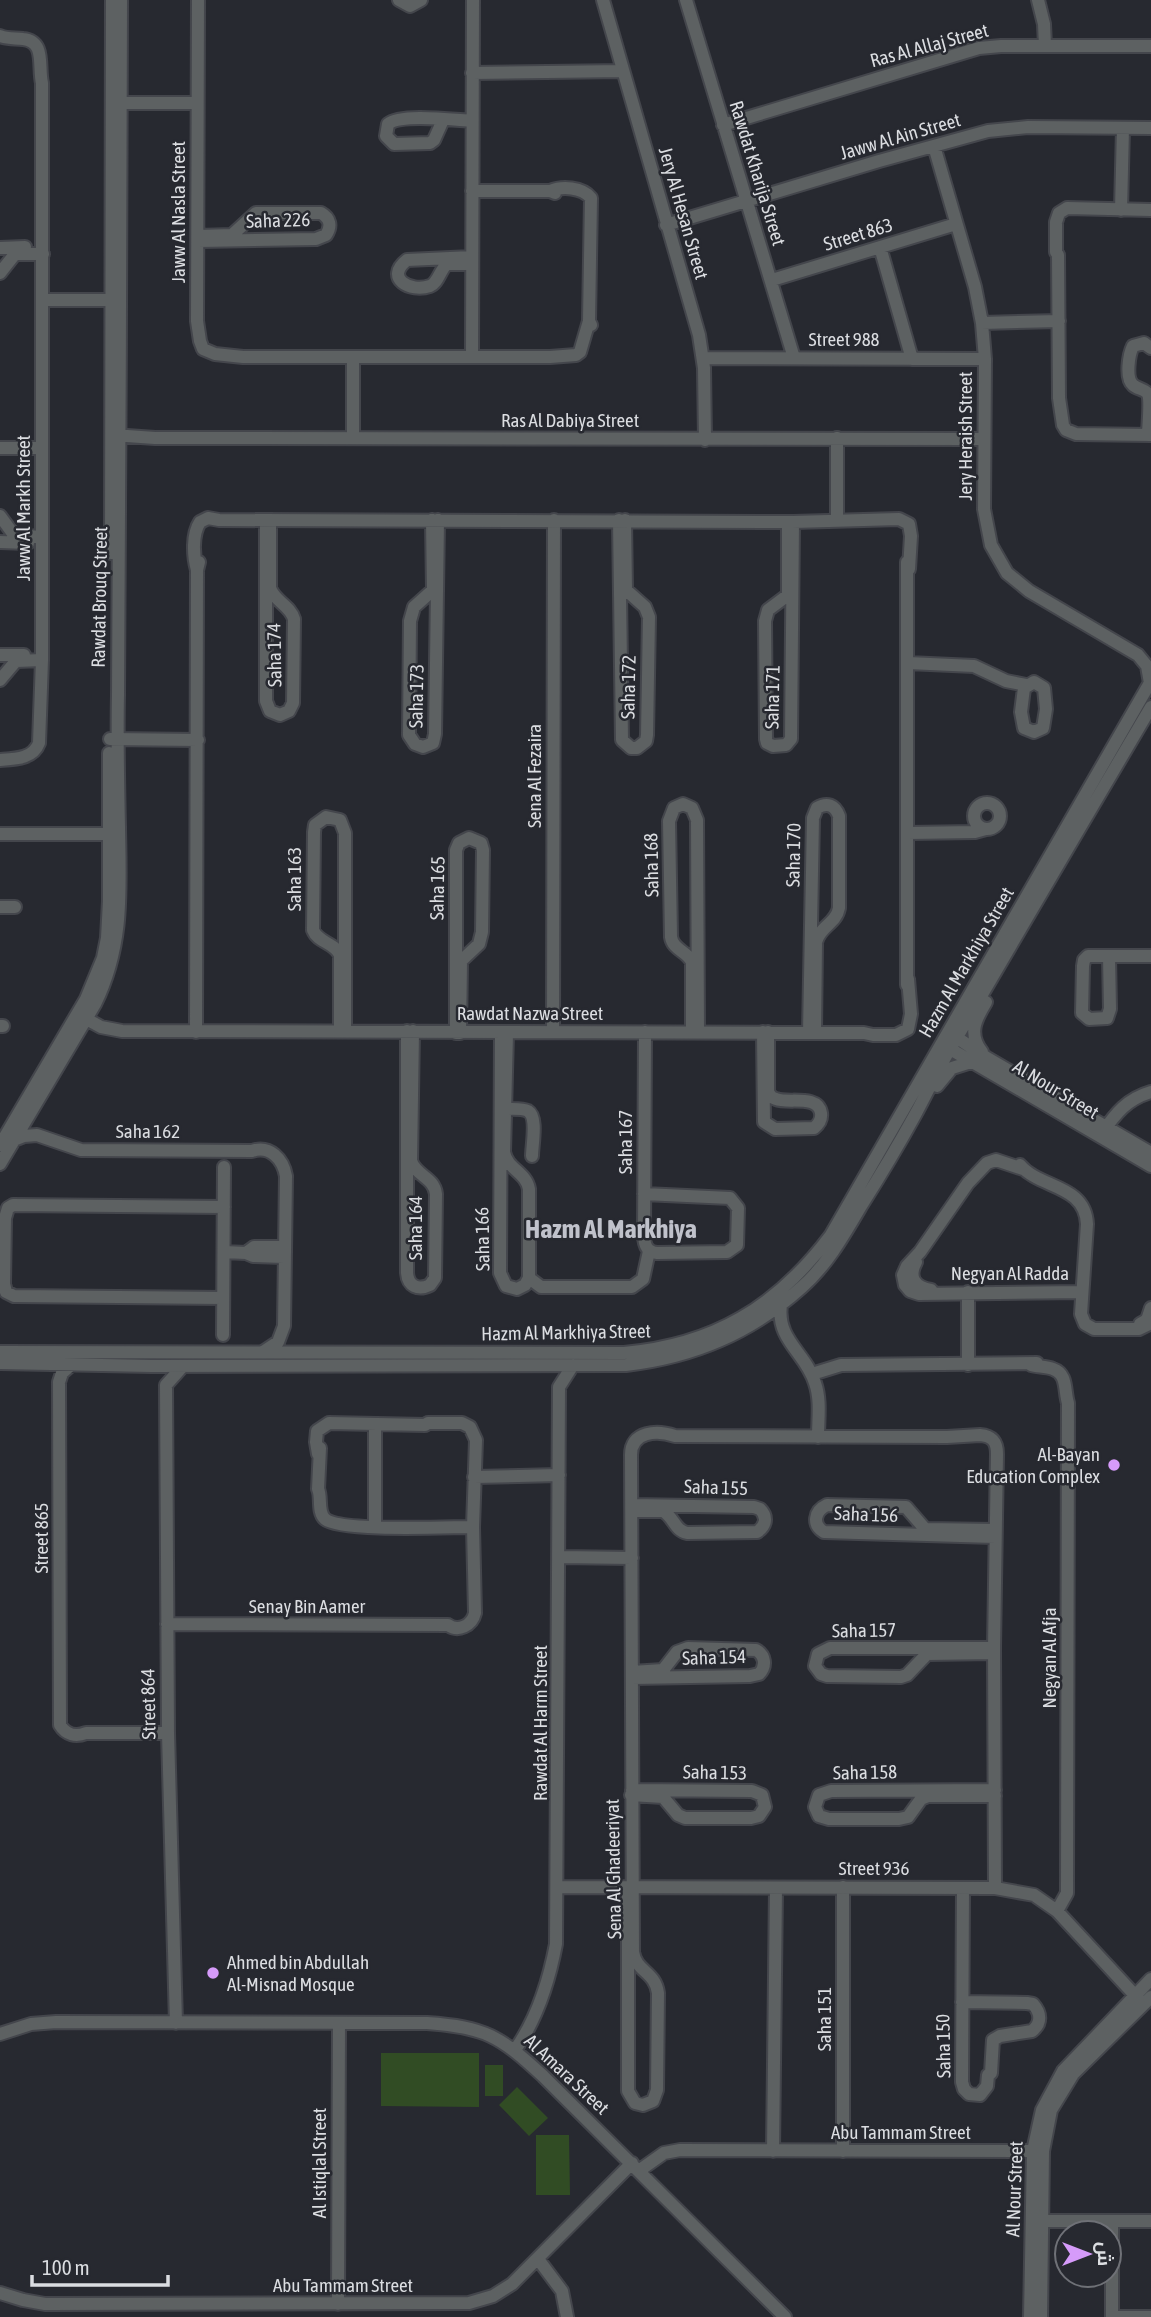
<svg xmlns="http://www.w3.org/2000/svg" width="1151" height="2317" viewBox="0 0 1151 2317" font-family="'Asap Condensed',Cairo,sans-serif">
<rect width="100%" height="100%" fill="#272930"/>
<path fill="#314c24" d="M381,2053h98v54l-98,-1z
M485,2065h18v31h-18z
M517,2087l31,31 -19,18 -30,-31z
M536,2135h33l1,60h-34z"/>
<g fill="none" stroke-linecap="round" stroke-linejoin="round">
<g stroke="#44464c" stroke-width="16">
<path id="minor" d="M198,0l-1,321 3,20 3,8 12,5 28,3h307l26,-2 4,-3 9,-31
M399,0l11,6 11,-6
M603,0l96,335 5,33 1,72
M686,0l108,358
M1038,0l6,24 1,22
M0,36c7,3 15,2 23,3 23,2 15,28 19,44v577l-3,83c-6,16 -24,16 -39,17
M472,73l151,-2
M114,103h83
M443,120l-9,20 -4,3 -36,1 -8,-8 2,-12c13,-11 66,-4 84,-3
M723,125l256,-77 22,-2h150
M934,146l41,141 7,36 3,36 -1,150 7,36 16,28 22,18 109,64 9,11 3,17
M472,191h78l5,2
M550,191c12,-5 32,-4 41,7l-2,123 2,4
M1121,210l2,-82
M1151,210l-84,-2 -8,5 -3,9v30l2,3 1,143 4,27 3,5 10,4 75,1
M666,225l213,-64 109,-30 40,-4 123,1
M198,236l34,-1 24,-22h65c9,5 11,13 5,22l-10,4 -118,2
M880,247l32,112
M0,248l25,-1
M472,257l-65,3c-23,18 3,33 23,26 8,-3 10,-16 17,-22h25
M0,273l15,-19h28
M772,280l184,-56
M43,300h73
M982,323l77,-2
M472,357l1,-357
M703,358l282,1
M113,435l42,3 829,1
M1148,435c0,-8 3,-34 0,-41 -3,-5 -11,-5 -15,-9 -8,-7 -4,-31 0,-39l11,-3 7,5
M353,438v-80
M0,448h42
M0,516l14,19 27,2
M266,520v181l4,10 10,4 9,-4 4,-8 1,-84c-4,-14 -19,-17 -24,-31v-68
M432,520l1,70 -19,17 -4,14 -1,114 6,9 8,3 10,-4 2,-9 3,-214
M619,520l3,220 9,8h6l9,-7 1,-6 2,-118 -4,-10 -19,-17 -1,-70
M837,521v-83
M788,522v73l-20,15 -3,11 1,118 1,4 6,3 13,-1 5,-6 2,-217
M0,542l28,1
M111,553l1,-553
M907,562v423
M197,570c-4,-14 -5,-36 3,-48l8,-4 11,2 574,2 106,-3 10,5 2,12 -2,33
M0,655h24
M908,663l66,3 32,15 20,4
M0,680l16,-19 26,-1
M1034,682l10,6 2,21 -3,19 -9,4 -10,-4 -3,-16 3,-24z
M110,739l88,1
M974 816a13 13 0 1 1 26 0a13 13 0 1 1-26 0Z
M908,833l67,-1 11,-3
M0,834h115
M0,907h15
M1088,956h21l1,53 -3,9 -18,1 -7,-6 1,-47 1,-6z
M1109,956h42
M79,1015l22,12 21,4 742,2 9,2h23l12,-6 3,-15 -3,-35
M0,1026h3
M340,1031v-76c-6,-13 -22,-12 -27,-25l1,-98 1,-7 11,-8 14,3 5,13v198
M407,1031v242c1,13 11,18 23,12l5,-7 1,-84c-2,-17 -20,-18 -25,-33l2,-130
M196,1032l1,-462 2,-8
M553,1032l1,-512
M692,1032v-70c-5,-11 -19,-12 -21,-25l-2,-116 5,-13 9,-4 9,4 5,12 1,212
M763,1032l1,90 11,7 39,-1c5,-4 8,-8 7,-15 -3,-19 -33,-9 -45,-14 -6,-2 -5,-3 -8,-7v-60
M456,1033v-183l3,-7 10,-5 12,5 2,7 -1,82 -3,12 -18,17 -1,72
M501,1033l-1,240 6,13 11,3 8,-4 4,-7v-89c-3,-17 -22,-20 -25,-37l3,-119
M809,1033l4,-215 4,-10c10,-6 18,-3 22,8v92c-3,16 -19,18 -23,34l-1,91
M953,1035l34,23 164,95
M945,1046l206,120
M982,1052c-14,-18 -7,-32 4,-50
M937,1086l15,-18 19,-6
M505,1109c6,0 17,-1 23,2 10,6 4,34 4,45
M1102,1133c14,-20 25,-34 49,-41
M14,1140l10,-4 13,-1 44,15 171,1c18,-6 31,8 34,25l-2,150 -6,16 -15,10
M0,1145l86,-146 17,-41 4,-20 2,-37v-148
M0,1164l95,-160c29,-59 25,-113 24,-177 -1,-44 -2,-88 -1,-132 2,-232 2,-463 3,-695
M1020,1165c20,24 65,19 67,59l-6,90 4,10 9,5h45l12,-6
M1023,1169l-27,-9 -9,3 -19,20 -48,69 -13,14 -4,9 2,10 5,6 9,3 163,-2
M644,1194l86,4 8,10 -1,37 -10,7 -70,1c-11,-1 -13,-9 -13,-19l1,-202
M224,1252l22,1 7,3 31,1
M246,1253l8,-6h30
M916,1262c-8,15 -2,25 15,28
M529,1278l12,9h91l11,-8 6,-28
M223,1298l-209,-2 -8,-4 -2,-8 1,-66 3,-10 5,-3 211,2
M781,1305c-5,35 25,48 34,78 6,17 3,36 3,54
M1140,1324l7,-4 4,-12
M223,1335l1,-168
M0,1352l624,1c90,-8 153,-46 207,-118l320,-554
M0,1363l152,3 474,-1c68,-8 125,-32 176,-78 25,-22 42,-52 59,-81 19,-30 37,-60 54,-91 12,-22 22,-44 35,-66 66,-114 134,-228 201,-342
M71,1365l-9,8 -3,9 1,343c6,10 16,12 26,8h82
M968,1365v-73
M1031,1365c6,2 15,1 22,4 15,5 11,22 15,34l-1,481v9l-10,18
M812,1374l29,-9 196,-2
M375,1425v102
M320,1448l-2,41c4,8 -1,23 7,30 15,13 122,8 148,8
M474,1477l85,-2
M632,1505l122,2 6,2c8,8 6,17 -3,23l-70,1c-13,-3 -13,-16 -24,-22h-31
M995,1530l-70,-1 -19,-22 -79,-2c-13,6 -15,20 -3,27l171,5
M560,1557l72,1
M167,1624l281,1c10,7 24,1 27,-12l-2,-86 3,-87 -6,-13 -8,-4h-34l-3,2 -96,-2 -12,8 -1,11 2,12
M994,1648h-164l-12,6 -3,12 6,8 6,2 74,1 6,-2 20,-21 67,-1
M632,1678l118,-2 9,-2c8,-8 6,-19 -3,-24l-68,-2 -11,4 -14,18 -31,2
M995,1790l-164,1 -12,4 -4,12 4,9 10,3h70l9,-2 13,-18 7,-3h67
M631,1795l32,2 15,18 7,3h66l8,-2 6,-9 -3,-12 -10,-4 -120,-1
M558,1887l437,1 39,7 23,16 86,93
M843,1887v264
M628,1888v203l7,12 8,2 10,-4 4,-11 1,-97c-3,-22 -22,-21 -25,-41l-2,-497c0,-24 26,-25 44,-19l272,1 33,-2c12,1 17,6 17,19l-3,194 1,240
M962,2002l65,1 6,1c8,9 9,19 -1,27l-32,5 -7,4 -2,33 -3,2 -1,11 -7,9 -11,-1 -5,-5 -2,-7 1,-194
M176,2023l-8,-290 -2,-348 17,-19
M0,2034l31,-10 25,-2 371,1c58,4 73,13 116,53l242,241
M515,2050c22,-31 34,-69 41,-106l3,-557 14,-22
M773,2151l3,-263
M640,2170l24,-17 16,-3 363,1
M1036,2221h115
M538,2259l24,32 5,26
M0,2293l23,7 22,4 424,-1 24,-7 19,-12 120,-121
M338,2304l1,-281
M1030,2317l3,-166 9,-41 21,-39 88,-92
M1041,2317l2,-166 8,-41 22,-36 78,-77
M1112,2317v-96
M1112,2317h39"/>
</g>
<use href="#minor" stroke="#5d6162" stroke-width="12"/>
</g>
<g fill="#d69bfa" stroke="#272930" stroke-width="2.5">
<circle cx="1114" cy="1465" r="7"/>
<circle cx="213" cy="1973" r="7"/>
</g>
<g text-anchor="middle" stroke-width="5" stroke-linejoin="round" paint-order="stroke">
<g font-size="19" fill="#dbdde1" stroke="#272930">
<text transform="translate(929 45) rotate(-15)" y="7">Ras Al Allaj Street</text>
<text transform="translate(900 136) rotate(-16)" y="7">Jaww Al Ain Street</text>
<text transform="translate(758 173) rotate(73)" y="7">Rawdat Kharija Street</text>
<text transform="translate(178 212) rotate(-90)" y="7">Jaww Al Nasla Street</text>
<text transform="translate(684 213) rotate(74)" y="7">Jery Al Hesan Street</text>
<text transform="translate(278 220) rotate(-2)" y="7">Saha 226</text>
<text transform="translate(858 234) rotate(-17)" y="7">Street 863</text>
<text x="844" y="346">Street 988</text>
<text x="570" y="427">Ras Al Dabiya Street</text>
<text transform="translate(965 436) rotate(-90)" y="7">Jery Heraish Street</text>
<text transform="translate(23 508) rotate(-90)" y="7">Jaww Al Markh Street</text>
<text transform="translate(99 597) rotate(-89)" y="7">Rawdat Brouq Street</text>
<text transform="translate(274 655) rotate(-91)" y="7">Saha 174</text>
<text transform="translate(628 687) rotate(-89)" y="7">Saha 172</text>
<text transform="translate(416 696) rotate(-89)" y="7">Saha 173</text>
<text transform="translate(772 697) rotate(-89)" y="7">Saha 171</text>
<text transform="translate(534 776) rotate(-90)" y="7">Sena Al Fezaira</text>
<text transform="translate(793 855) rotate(-89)" y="7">Saha 170</text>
<text transform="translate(651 865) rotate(-91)" y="7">Saha 168</text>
<text transform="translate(294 879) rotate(-90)" y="7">Saha 163</text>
<text transform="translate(437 888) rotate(-89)" y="7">Saha 165</text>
<text transform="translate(966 962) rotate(-60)" y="7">Hazm Al Markhiya Street</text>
<text x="530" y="1020">Rawdat Nazwa Street</text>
<text transform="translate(1056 1089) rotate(31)" y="7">Al Nour Street</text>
<text x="148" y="1138">Saha 162</text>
<text transform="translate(625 1142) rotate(-90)" y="7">Saha 167</text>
<text transform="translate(415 1228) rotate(-90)" y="7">Saha 164</text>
<text transform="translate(482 1239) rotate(-91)" y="7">Saha 166</text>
<text x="1010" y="1280">Negyan Al Radda</text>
<text transform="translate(566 1332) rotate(-1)" y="7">Hazm Al Markhiya Street</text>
<text transform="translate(716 1487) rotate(2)" y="7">Saha 155</text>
<text transform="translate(866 1514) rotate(2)" y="7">Saha 156</text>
<text transform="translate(41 1538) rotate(-90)" y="7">Street 865</text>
<text x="307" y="1613">Senay Bin Aamer</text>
<text transform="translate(864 1630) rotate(-1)" y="7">Saha 157</text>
<text transform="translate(714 1657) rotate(-2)" y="7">Saha 154</text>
<text transform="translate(1049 1658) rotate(-90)" y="7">Negyan Al Afja</text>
<text transform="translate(148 1704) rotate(-91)" y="7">Street 864</text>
<text transform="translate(540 1723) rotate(-90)" y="7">Rawdat Al Harm Street</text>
<text transform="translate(715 1772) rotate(1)" y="7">Saha 153</text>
<text transform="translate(865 1772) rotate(-1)" y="7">Saha 158</text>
<text x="874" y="1875">Street 936</text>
<text transform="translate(613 1869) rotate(-91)" y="7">Sena Al Ghadeeriyat</text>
<text transform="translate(824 2019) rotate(-90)" y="7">Saha 151</text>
<text transform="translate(943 2046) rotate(-91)" y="7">Saha 150</text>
<text transform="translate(567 2074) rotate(43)" y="7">Al Amara Street</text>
<text x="901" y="2139">Abu Tammam Street</text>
<text transform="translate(319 2163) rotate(-90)" y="7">Al Istiqlal Street</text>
<text transform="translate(1014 2189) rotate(-88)" y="7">Al Nour Street</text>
<text x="343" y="2292">Abu Tammam Street</text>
</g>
<g font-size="19" fill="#dbdde1" stroke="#272930" text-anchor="end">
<text x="1100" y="1461">Al-Bayan<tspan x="1100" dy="22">Education Complex</tspan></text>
<text x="227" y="1969" text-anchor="start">Ahmed bin Abdullah<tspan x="227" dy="22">Al-Misnad Mosque</tspan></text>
</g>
<g font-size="26" font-weight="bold" fill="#c0c2cb" stroke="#272930">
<text x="611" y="1238">Hazm Al Markhiya</text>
</g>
</g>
<g transform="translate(1088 2254) rotate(90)"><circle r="33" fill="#272930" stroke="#6f7177" stroke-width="2"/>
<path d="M0-5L12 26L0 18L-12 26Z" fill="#d69bfa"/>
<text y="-10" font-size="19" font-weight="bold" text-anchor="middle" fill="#dbdde1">ش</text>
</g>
<path d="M32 2275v10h136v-10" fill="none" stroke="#dbdde1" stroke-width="3.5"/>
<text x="42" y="2275" font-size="21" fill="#dbdde1" stroke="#272930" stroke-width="5" paint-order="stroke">100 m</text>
</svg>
